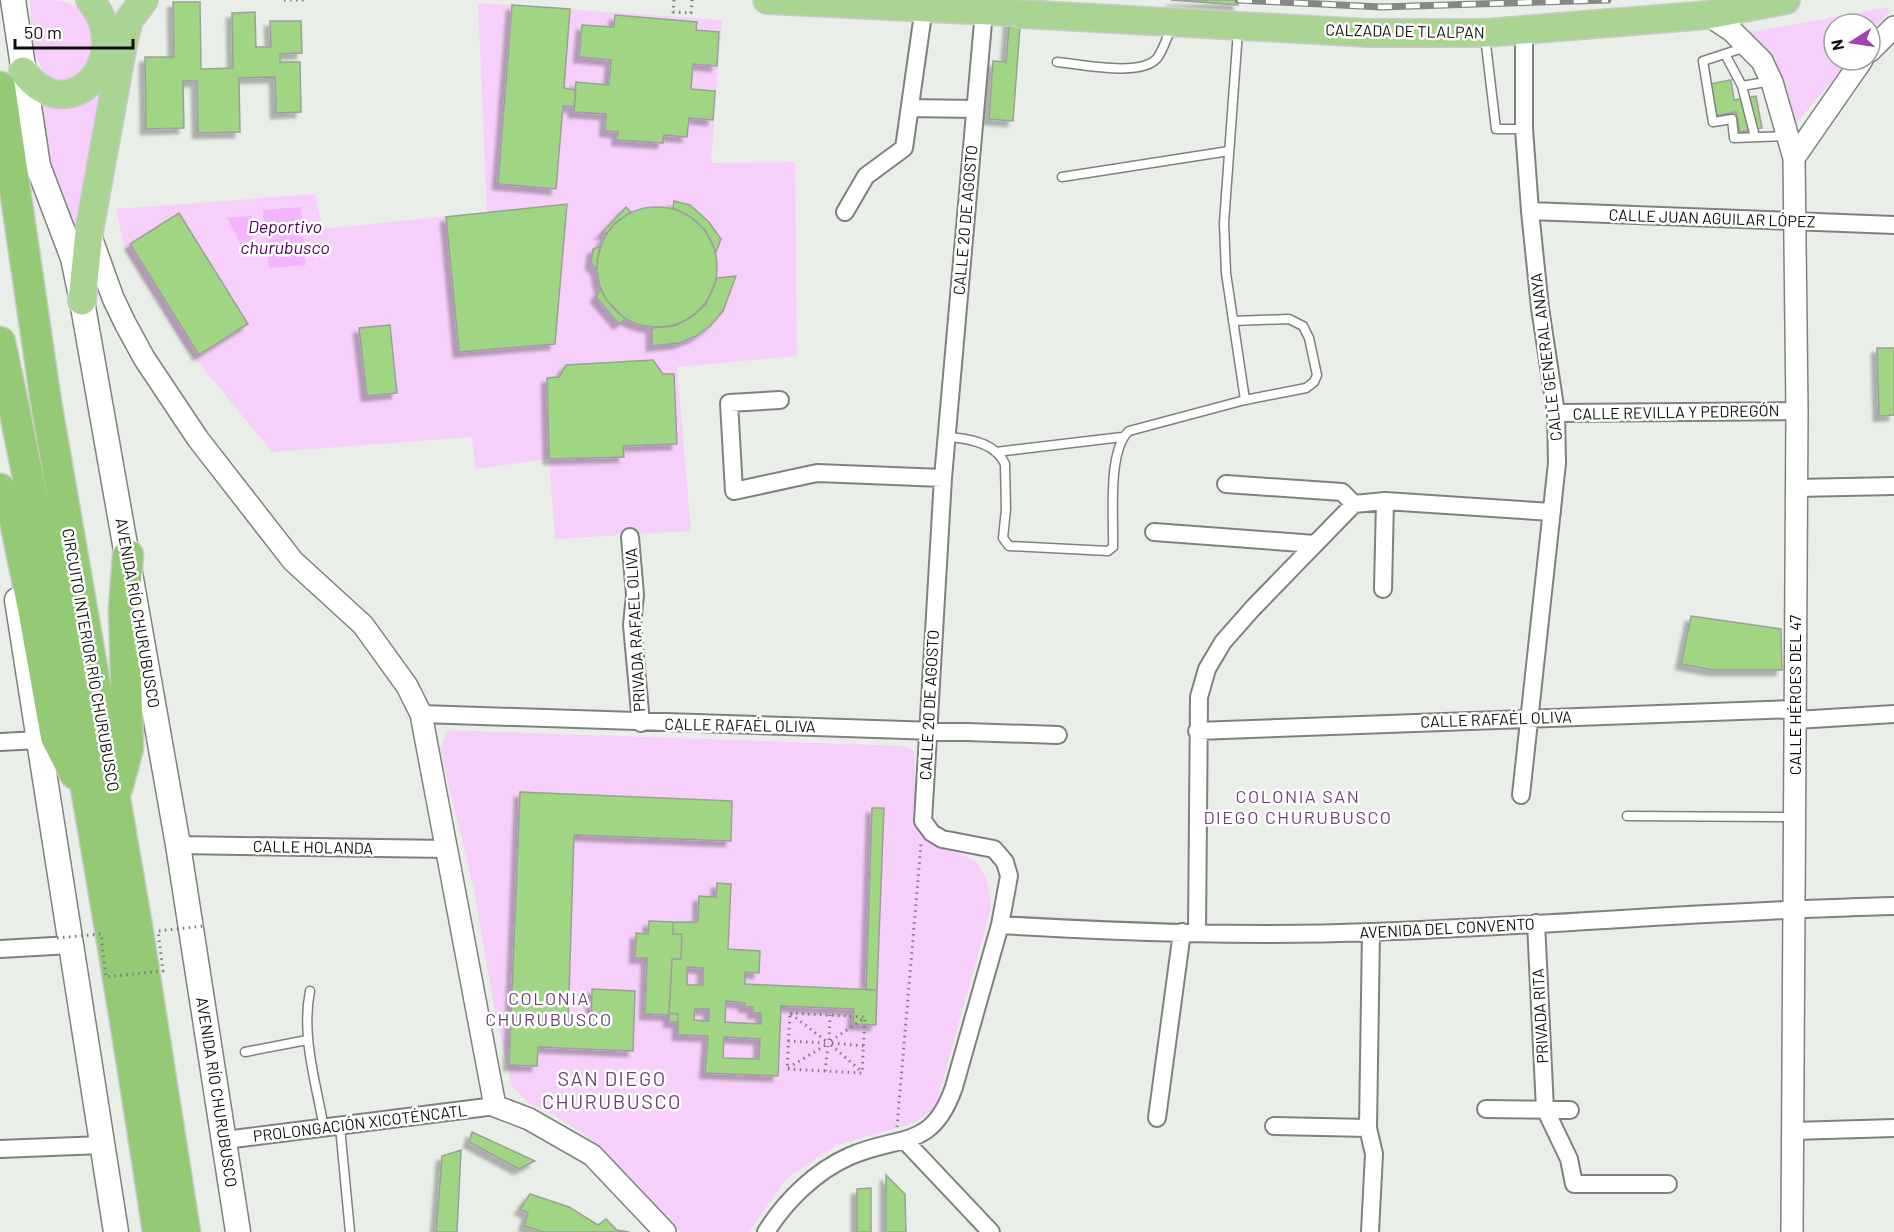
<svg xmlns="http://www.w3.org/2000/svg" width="1894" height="1232" viewBox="0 0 1894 1232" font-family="Barlow,sans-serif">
<defs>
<filter id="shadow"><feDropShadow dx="-5.5" dy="5.5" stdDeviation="1.5" flood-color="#0004"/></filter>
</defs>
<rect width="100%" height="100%" fill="#eaeee8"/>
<path fill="#f6d0fa" d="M30,0c46,0 45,0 68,39l-17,41 -24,2c-29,-17 -25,-52 -27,-82z
M478,3l244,17 -11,143 84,-1 2,194 -120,11 14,164 -136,8 -6,-80 -74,10 -3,-32 -200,15 -88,-107 -59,-96 -9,-40 199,-15 8,35 164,-17z
M1888,7l1,5 -19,23v-11h-36v36h15l-55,66c-10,-48 -14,-57 -48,-93z
M113,74l-33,177 -26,-62 -19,-94c41,10 50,17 78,-21z
M447,730l459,16 8,5 3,79c30,36 71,6 74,78l-56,200 -21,15 -79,23 -49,33 -37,53h-69l-82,-88 -39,-26 -30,-15 -17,-17 -17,-74 -22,-126 -33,-136z"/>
<path fill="#f5b4fe" d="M301,207l5,58 -37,3 -6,-58z
M251,216l2,24 -11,6 -15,-28z"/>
<path fill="#a0d584" stroke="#9ca09b" stroke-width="1.5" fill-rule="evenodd" filter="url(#shadow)" d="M1011,0h11l-9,121 -24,-2 4,-58 13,1z
M1171,0h67v5z
M173,2h27l1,67 32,-1 -1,-55 23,-1 1,35h15l-1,-26h31l1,32 -22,1v8h20l1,50 -25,1 -1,-36 -36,1 1,54 -42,1 -1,-52h-14l1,47 -38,1 -1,-72h29z
M512,5l58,4 -6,79 12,2 -2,17 -11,-1 -7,83 -58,-5z
M615,15l82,7 -1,8 23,2 -2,34 -24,-2 -2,25 24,2 -2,29 -24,-2 -2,19 -23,-2 -1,8 -46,-3 1,-8 -13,-1 1,-17 -32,-2 2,-30 33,3 2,-25 -32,-3 3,-32 32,2z
M1731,80l3,20 22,-4 6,32 -22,4 -4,-20 -20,4 -6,-32z
M674,201l16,4 19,17 12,17 -5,13 -11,-22 -14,-13 -18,-9z
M567,204l-12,140 -96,8 -13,-135z
M597 267a60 60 0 1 1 120 0a60 60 0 1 1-120 0Z
M626,207l5,5 -16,11 -8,10 -6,1z
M179,213l69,111 -49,31 -69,-111z
M601,246l-4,15v9l-6,-7 2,-14z
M736,276l-13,35 -13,15 -14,10 -17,7 -27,3v-18l23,-2 17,-9 14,-13 11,-26z
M601,289l5,10 19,20 -6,5 -23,-27z
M390,325l7,68 -30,3 -8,-68z
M1877,348h17v67l-15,1z
M653,360l10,14h11l3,70 -54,2 1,11 -75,2 -2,-81 12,-1 7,-12z
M1691,616l90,13 1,41h-69l-32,-6z
M520,792l212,9 -1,40 -157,-6 -6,190 23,1 1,-37 43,2 -2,60 -95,-4 -1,19 -28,-1z
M872,808h12l-7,182h-11z
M717,883l14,1 -3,65 32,2 -1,22 -14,-1v12l132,6 -1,35 -23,-1 1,-15 -73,-3 -3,70 -73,-3 3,-37 -30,-1v-21l-9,-1 3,-54h9l1,-25h-9v-12h25l1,-26 17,1zM687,967l16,1v17h-16zM726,1001l19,2 -1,4h9v6h8v11l-36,-2zM695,1009h14v12l-15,-1zM724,1037l36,2 -1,20 -36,-1z
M649,921l24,1v12h9l-1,25h-9l-3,56 -24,-1 2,-56h-12l1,-25 12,1z
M669,1013l9,1v8h-9z
M472,1132l63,29 -16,8 -50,-27z
M461,1150l-4,82h-21l6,-76z
M886,1175l19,19 1,38h-20z
M871,1188v44h-14v-43z
M530,1194l39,13 29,18 8,-6 11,11 12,2h-86l-19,-6 4,-13 -8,-4z"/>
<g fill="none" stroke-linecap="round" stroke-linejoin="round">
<g stroke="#7e827c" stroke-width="11">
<path id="service" d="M1238,31l-14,192 2,50 19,127
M1485,36l11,93h28
M1746,47l-43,14 10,61 19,-3 2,19 53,-2
M1725,54l17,32 13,51
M1057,62c23,2 86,16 101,-5 6,-9 9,-21 14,-30
M1742,86l29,-5
M1062,177l167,-26
M946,437c21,1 49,5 59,27l1,45 -3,29 6,8 99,5 5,-4c1,-29 -6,-96 16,-116l116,-31 61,-12 8,-6 3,-7 -8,-37 -6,-12 -14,-7 -56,2
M996,452l126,-15
M1627,816l168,1
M310,991c-9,45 6,92 14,137
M245,1052l62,-12
M340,1127l10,105"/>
</g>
<g stroke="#7e827c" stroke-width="20">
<path id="minor" d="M911,108l63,1
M1530,211l364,14
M845,212l21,-36 38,-28 20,-141
M780,400l-51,3 5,88 83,-18 126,5
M1556,413l241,-2
M1226,484l116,8 12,12
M1796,488l98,-2
M1154,532l161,12
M630,537l5,58 -3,30 9,98
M1383,589l2,-88
M421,714l637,21
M1796,720l98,-6
M1197,731l598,-22
M0,742l39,-2
M1521,795l36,-332 -1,-50 -16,-105 -10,-97 -6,-82v-98
M178,845l270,4
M1536,923l9,186 24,50 5,25h94
M1000,925c124,7 248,12 372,7 174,-6 348,-22 522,-26
M1197,933l2,-236 8,-28 16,-27 30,-34 101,-104 31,-3 167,11
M0,949l71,-4
M1486,1109l84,1
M1157,1118l25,-186
M1274,1126l94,2
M1793,1131l101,-3
M225,1140l270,-34
M906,1142l85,90
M0,1149l102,-4
M766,1232c20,-32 50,-61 84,-76 50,-22 82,-5 104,-69l46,-162 9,-49 -4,-14 -11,-13 -52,-10 -10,-6 -9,-12 20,-343 41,-467
M1370,1232l4,-78 -6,-26 3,-196"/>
</g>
<g stroke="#7e827c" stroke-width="24">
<path id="tertiary" d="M1708,15l24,16 30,30 10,21 22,76 3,253 -5,821
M1870,51l24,-24
M1794,158l68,-98
M90,234l23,64 12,25 19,35 54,81 95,122 70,64 44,61 14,28 74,392 34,13 63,36 73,77"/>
</g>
<g stroke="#7e827c" stroke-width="27">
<path id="secondary" d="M13,0l25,166 35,92 9,43 96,544 60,387
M17,600l99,632"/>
</g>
<g stroke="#cacaca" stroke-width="30">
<path id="trunk" d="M767,0l243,12
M1022,14l347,19h116l223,-18 78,-15
M23,71c47,63 114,-15 67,-71
M82,301l7,-69 34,-187 6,-25 15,-20"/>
</g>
<g stroke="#cacaca" stroke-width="33">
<path id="motorway" d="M0,87l46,315 91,524 48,306
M0,342c63,295 113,592 158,890
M0,489l12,18 21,101 23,129 19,37
M117,789l11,-41 -4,-139 4,-54"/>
</g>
<path stroke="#7c7e7a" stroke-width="3" stroke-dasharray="1.5 4.5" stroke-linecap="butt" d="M284,0h22
M674,0l-1,12 18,1 1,-13
M790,1013l75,4 -3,56 -75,-4z
M791,1014l35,27
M829,1040l1,-25
M788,1041l37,2
M831,1041l33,-23
M832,1043l32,3
M831,1045l30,26
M788,1068l38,-23
M825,1071l3,-25
M897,1127l24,-283"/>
<use href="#service" stroke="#fff" stroke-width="8"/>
<use href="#minor" stroke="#fff" stroke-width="16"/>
<use href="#tertiary" stroke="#fff" stroke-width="21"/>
<use href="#secondary" stroke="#fff" stroke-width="24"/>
<use href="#trunk" stroke="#aad492" stroke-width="27"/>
<use href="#motorway" stroke="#94ca76" stroke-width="30"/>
<g stroke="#858884" stroke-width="7">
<path id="rail" d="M1238,0l143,7 227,-7"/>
</g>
<use href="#rail" stroke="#fff" stroke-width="4.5" stroke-dasharray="14" stroke-linecap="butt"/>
<path stroke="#7c7e7a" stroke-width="3" stroke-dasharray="1.5 4.5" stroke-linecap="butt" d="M57,938l44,-4 5,43 57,-6 -5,-40 46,-5"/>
</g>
<g text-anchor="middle" stroke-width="5" stroke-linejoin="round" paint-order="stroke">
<g font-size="16" fill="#0e0f0d" stroke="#fff">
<text transform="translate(1405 31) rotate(1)" y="6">CALZADA DE TLALPAN</text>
<text transform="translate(1712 218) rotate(2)" y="6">CALLE JUAN AGUILAR LÓPEZ</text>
<text transform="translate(965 220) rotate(-85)" y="6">CALLE 20 DE AGOSTO</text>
<text transform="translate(1546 357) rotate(-97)" y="6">CALLE GENERAL ANAYA</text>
<text transform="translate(1676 412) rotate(-1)" y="6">CALLE REVILLA Y PEDREGÓN</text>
<text transform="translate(138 613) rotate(80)" y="6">AVENIDA RÍO CHURUBUSCO</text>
<text transform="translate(635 630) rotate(-93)" y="6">PRIVADA RAFAEL OLIVA</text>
<text transform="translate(91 660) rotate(80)" y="6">CIRCUITO INTERIOR RÍO CHURUBUSCO</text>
<text transform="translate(1795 695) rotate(-90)" y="6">CALLE HÉROES DEL 47</text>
<text transform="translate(929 705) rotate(-87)" y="6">CALLE 20 DE AGOSTO</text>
<text transform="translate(1496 719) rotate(-2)" y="6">CALLE RAFAÉL OLIVA</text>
<text transform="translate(740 725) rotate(1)" y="6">CALLE RAFAÉL OLIVA</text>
<text transform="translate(313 847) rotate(1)" y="6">CALLE HOLANDA</text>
<text transform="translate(1447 928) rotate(-3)" y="6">AVENIDA DEL CONVENTO</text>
<text transform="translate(1540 1016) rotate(-93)" y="6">PRIVADA RITA</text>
<text transform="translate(217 1092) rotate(81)" y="6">AVENIDA RÍO CHURUBUSCO</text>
<text transform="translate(360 1123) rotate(-7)" y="6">PROLONGACIÓN XICOTÉNCATL</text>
</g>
<g font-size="18" font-style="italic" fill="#53005d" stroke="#fff">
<text x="285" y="233">Deportivo<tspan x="285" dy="21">churubusco</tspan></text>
</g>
<g font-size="18" letter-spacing="1.5" fill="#704176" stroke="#fff">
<text x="1298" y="803">COLONIA SAN<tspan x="1298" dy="21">DIEGO CHURUBUSCO</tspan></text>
<text x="549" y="1005">COLONIA<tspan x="549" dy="21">CHURUBUSCO</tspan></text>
</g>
<g font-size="20" letter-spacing="1.5" fill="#704176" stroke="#fff">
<text x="612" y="1086">SAN DIEGO<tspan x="612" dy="23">CHURUBUSCO</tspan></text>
</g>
</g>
<g transform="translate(1852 42) rotate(258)"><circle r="28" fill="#ffffff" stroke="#9f9f9e" stroke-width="1.5"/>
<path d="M0-4.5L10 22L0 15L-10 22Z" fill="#a145ae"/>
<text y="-9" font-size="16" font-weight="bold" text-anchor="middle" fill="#0e0f0d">N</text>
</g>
<path d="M15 39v9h118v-9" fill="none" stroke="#0e0f0d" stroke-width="3"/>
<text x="24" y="39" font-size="18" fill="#0e0f0d" stroke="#ffffff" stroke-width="4.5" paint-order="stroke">50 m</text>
</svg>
